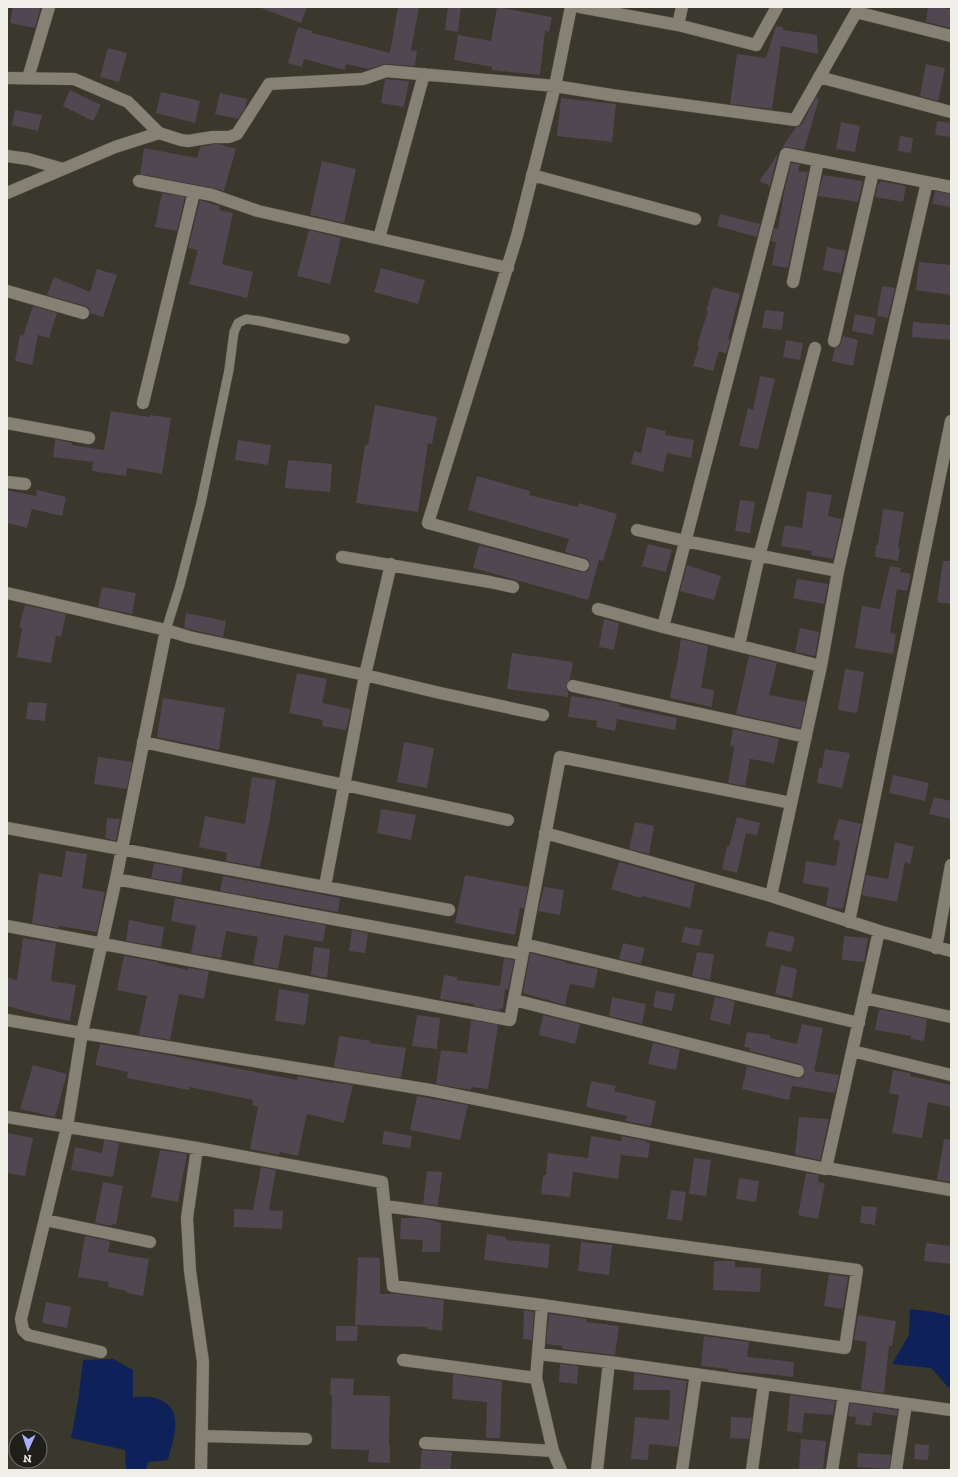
<svg xmlns="http://www.w3.org/2000/svg" width="958" height="1477" viewBox="0 0 958 1477" font-family="'Zilla Slab',serif">
<rect width="100%" height="100%" fill="#3a372c"/>
<path fill="#0e2259" d="M910,1309l24,3 17,4v70l-2,2 -18,-20 -39,-4 17,-29z
M113,1359l20,11v27c8,0 18,-1 25,2 28,10 15,40 10,61l-20,2 -2,8h-20l-1,-20 -54,-12 7,-37 5,-41z"/>
<path fill="#514750" d="M13,7h28l-6,21 -25,-5z
M261,7h46l-6,16 -40,-15z
M398,7h21l-8,43 6,1 -2,15 -29,-2 -18,5 -22,-5 -1,6 -41,-11 -2,8 -14,-4 10,-36 14,4v2l78,20z
M448,7h13l-3,25 -13,-2z
M497,7l55,10 -3,15 -4,-1 -5,44 -48,-5v-3l-38,-7 4,-25 33,6z
M928,7l23,2v19l-25,-6z
M776,26l7,1v3l34,5 1,19 -37,-8 -9,63 -42,-5 7,-50 29,4z
M108,48l19,5 -8,29 -19,-5z
M926,64l19,4 -7,33 -18,-5z
M385,79l24,2 -5,26 -23,-4z
M70,90l31,15 -8,16 -30,-15z
M161,92l39,9 -5,22 -39,-10z
M220,93l27,6 -2,9 -7,11 -23,-5z
M816,97l3,2 -15,51 -17,-3 -5,1 14,-21 6,-3z
M561,98l55,6 -4,38 -55,-6z
M15,110l27,5 -4,16 -26,-6z
M937,121l14,2v14l-16,-2z
M841,122l19,4 -5,26 -19,-3z
M900,136l13,2 -2,15 -13,-2z
M214,144h5l17,5 -12,42 -11,-3 -73,-14 4,-26 53,10 3,-11z
M778,153l-8,33 -11,-5 9,-12z
M322,161l34,8 -12,54 -34,-8z
M791,163l9,1 -2,7 10,1 -20,96 -16,-3 4,-23 -5,-1 3,-13 4,1 6,-37z
M823,175l40,6 -5,21 -40,-6z
M880,181l26,5 -3,16 -28,-5 3,-14 2,1z
M935,191l16,3v13l-19,-3z
M162,193l23,4 -8,34 -22,-4z
M200,200l20,6 -1,4 14,3 -11,51 31,8 -6,26 -58,-14 9,-34 -10,-2z
M720,214l40,10 -3,13 -40,-11z
M309,230l32,8 -11,46 -33,-8z
M827,247l19,4 -5,22 -18,-3z
M919,262l32,3v30l-35,-5z
M381,268l44,12 -7,24 -44,-12z
M97,269l20,6 -14,42 -13,-4 -1,-5 -4,-2 -38,-11 7,-18 36,15z
M882,286l13,2 -7,30 -11,-2z
M713,287l27,7 -12,45 2,1 -4,14 -7,-3 -6,20 -20,-5 6,-20 -2,-1 11,-34h-2z
M33,306l24,7 -8,25 -11,-3 -6,30 -17,-4 5,-26 3,1z
M765,310l19,2 -2,18 -20,-2z
M855,314l21,4 -3,17 -21,-4z
M913,322l38,3v15l-39,-3z
M843,336l15,4 -5,26 -21,-5 3,-13 5,-2z
M786,340l17,3 -3,17 -17,-3z
M760,376l15,3 -17,70 -19,-3 9,-38 5,2z
M375,405l62,12 -5,27 -4,-1 -10,69 -62,-9 9,-58h3z
M111,411l38,6 1,-2 21,3 -9,56 -35,-6 -1,8 -34,-5 1,-9 -40,-5 2,-18 17,4v2l32,5z
M647,427l19,4 -1,4 29,5 -3,18 -24,-5 -4,19 -32,-8 3,-13 7,2z
M238,440l33,5 -3,20 -33,-5z
M288,460l44,4 -2,28 -45,-4z
M477,476l53,15 -1,4 49,12 1,-4 38,11 -14,47 -4,-1 -11,40 -115,-32 6,-23 102,27 7,-1 2,-4 -1,-7 -4,-2 -20,-6 4,-13 -101,-29z
M7,490l29,6 1,-6 29,7 -4,19 -30,-7 -5,19 -20,-5z
M807,491l25,4 -4,21 14,3 -9,40 -22,-4 1,-4 -31,-5 4,-21 17,3z
M740,500l15,2 -5,31 -15,-2z
M883,509l21,3 -6,35 2,1 -2,13 -23,-4 1,-12h2z
M648,544l24,6 -6,22 -24,-6z
M943,561h8v43l-14,-2z
M687,565l34,11 -7,24 -34,-9z
M890,566l11,2 -1,4 11,2 -4,17 -10,-2 -7,44 6,1 -3,20 -38,-6 7,-42 18,3z
M797,579l31,5 -4,20 -31,-6z
M102,587l34,6 -4,21 -34,-7z
M25,605l41,9 -5,23 -5,-1 -5,27 -34,-6 5,-29 -3,-1z
M186,613l40,8 -3,16 -39,-9z
M604,619l15,4 -5,27 -15,-3z
M800,628l19,4 -4,24 -20,-4z
M681,639l27,7 -7,42 13,2 -2,17 -42,-9 5,-28 1,1z
M512,653l61,9 -3,17 -4,6 2,7v5l-61,-8z
M749,656l28,7 -8,32 37,7 -6,26 -64,-14z
M845,669l19,3 -7,41 -19,-3z
M297,673l30,6 -5,24 29,6 -5,21 -24,-4 1,-6 -34,-7z
M571,696l30,4 19,4 -1,2 58,12 -2,12 -58,-11 -2,12 -19,-4 1,-6 -29,-4z
M163,698l62,10 -6,42 -62,-13z
M28,702l19,1 -2,18 -19,-2z
M733,729l46,10 -5,24 -24,-4 -5,27 -17,-3 6,-36 -4,-1z
M404,742l30,6 -7,40 -30,-6z
M825,749l25,4 -8,35 -25,-5 2,-15h3z
M98,757l34,5 -5,27 -33,-5z
M893,775l36,8 -4,18 -36,-8z
M252,777l24,3 -6,39 -10,48 -34,-6 1,-8 -28,-6 6,-31 40,8z
M934,797l17,4v18l-22,-5z
M381,809l35,6 -5,25 -34,-7z
M737,817l23,6 -3,12 -11,-2 -9,40 -15,-4 5,-23 2,1z
M107,818l13,1 -4,22 -11,-3z
M839,819l22,5 -18,85 -17,-3 3,-18 -26,-5 3,-22 30,5 4,-25 -7,-2z
M635,822l19,4 -5,28 -20,-5z
M895,842l19,5 -4,17 -5,-2 -8,40 -35,-7 4,-20 22,4z
M66,851l21,3 -5,34 23,4 -8,40 -38,-6 -1,2 -26,-5 7,-50 23,4z
M619,862l58,16v1l18,4 -5,25 -48,-12 -1,2 -30,-9z
M154,863l29,5 -2,15 -30,-5z
M465,875l63,12 -4,22 -4,-1 -5,27 -60,-12z
M223,876l117,22 -2,14 -118,-21z
M544,887l20,3 -4,25 -22,-4z
M175,898l151,27 -3,17 -39,-7 -6,34 -25,-5 5,-27 -32,-6 -5,27 -30,-5 5,-27 -25,-5z
M129,920l35,7 -3,20 -35,-6z
M685,927l18,3 -4,16 -18,-4z
M352,930l16,3 -3,20 -16,-2z
M769,931l26,6 -4,15 -26,-6z
M844,936l24,2 -4,24 -22,-2z
M23,938l33,5 -5,38 25,4 -6,36 -30,-6 -33,-9v-29l10,3z
M623,943l22,5 -4,16 -22,-5z
M314,947l16,2 -3,29 -16,-3z
M697,952l17,2 -4,26 -18,-4z
M530,953l36,9v1l32,6 -4,19 -24,-4 -5,21 -42,-12z
M124,956l34,6v1l30,7v-2l21,3 -5,28 -25,-5 -9,46 -31,-5 8,-39 -30,-6z
M504,958l10,2 -6,30 -3,-1 -2,20 -3,-1v3l-27,-5 1,-2 -34,-5 4,-24 13,2v3l43,6z
M781,965l16,4 -5,29 -17,-4z
M279,989l30,5 -4,31 -30,-4z
M656,991l19,3 -3,17 -19,-4z
M612,997l34,7 -4,20 -33,-8z
M715,997l20,4 -5,24 -20,-5z
M879,1009l48,10 -3,22 -14,-2 1,-3 -36,-6z
M417,1015l23,3 -3,31 -25,-3z
M543,1015l37,9 -5,20 -36,-9z
M471,1020l27,5 -10,64 -17,-2v3l-35,-6 5,-34 26,3z
M802,1024l21,4 -9,43 25,4 -4,18 -43,-7 -3,14 -47,-11 5,-23 49,12h4l4,-2 1,-7 -5,-5 -50,-13v-3l-6,-1 3,-15 23,3v3l27,6z
M339,1036l32,5 -1,2 36,5 -5,30 -67,-11z
M653,1043l27,6 -4,21 -28,-6z
M100,1044l68,11 129,25 1,-4 34,7v-1l21,3 -9,38 -37,-9 -9,42 -18,-4 -1,3 -29,-6 8,-42 -6,-2 1,-5 -63,-13 -1,3 -62,-12 1,-6 -33,-7z
M33,1065l34,9 -12,43 -35,-8z
M893,1070l17,3v3l41,9v22l-23,-5 -6,36 -30,-5 7,-38 -10,-2z
M591,1081l25,5 -2,5 42,10 -5,25 -26,-5 2,-5 -41,-9z
M417,1096l51,9 -8,35 -50,-10z
M799,1117l30,2 -9,41 -25,-5z
M384,1131l28,5 -2,12 -28,-4z
M7,1133l26,5 -8,38 -18,-3z
M591,1136l30,5 1,-5 25,5v2h3l-2,15 -27,-3 -3,24 -45,-7 -3,25 -29,-3 2,-19h3l2,-22 40,5z
M944,1139l7,1v42l-14,-2z
M104,1140l15,3 -6,34 -42,-7 4,-23 27,6z
M160,1150l27,4 -9,48 -27,-5z
M694,1158l17,2 -5,36 -17,-2z
M261,1167l15,3 -7,40 14,1 -1,18 -48,-2v-18l19,1z
M427,1171l15,1 -4,34 -15,-2z
M806,1173l13,2 -1,7 7,1 -7,36 -20,-4z
M739,1178l20,3 -3,21 -20,-3z
M103,1182l20,4 -7,39 -3,-1 -1,2 -17,-3z
M671,1190l15,2 -4,29 -15,-2z
M862,1206l15,1 -2,18 -15,-2z
M401,1218h20l15,3v1l5,1 -1,29h-18l1,-12 -23,-1z
M487,1234l19,3v3l44,4 -2,24 -64,-8z
M85,1236l25,5 -2,11 41,7 -6,37 -16,-3v-2l-19,-4 1,-5 -31,-5z
M581,1242l31,3 -3,30 -31,-4z
M926,1243l25,3v18l-27,-3z
M358,1257l22,1v36h18l46,6 -2,31 -15,-2v-2l-72,-2z
M714,1261h21v6l26,1 -1,24 -47,-2z
M829,1274l19,3 -5,32 -19,-3z
M46,1302l25,5 -4,21 -25,-5z
M524,1310l10,2 -2,28 -9,-1z
M549,1314l38,5v3l32,4 -4,29 -53,-6v-3l-16,-2z
M858,1315l38,6 -4,25h-3l-5,47 -23,-3 6,-48 -13,-2z
M336,1326h22l-1,15h-21z
M704,1336l45,6 -2,15 47,5 -1,15 -25,-3 -40,-3 1,-2 -28,-3z
M560,1364l18,2 -1,18 -18,-2z
M634,1373l53,8 -9,66 -29,-3 -1,16 -17,-1 4,-42 34,3 1,-30h-37z
M453,1374l49,7 -2,57h-14l1,-36 -35,-3z
M331,1378l23,1 -1,16 37,1 -1,49h1v18l-22,-1 1,-12 -38,-1 1,-54h-2z
M790,1395l45,6 -2,14 -29,-2 -2,20 -15,-2z
M850,1403l48,7 -1,6 -24,-4 -2,14 -16,-2 1,-7 -8,-1z
M731,1417l21,1 -3,21 -19,-1z
M801,1439l25,2 -3,29h-24z
M915,1444l14,1 -1,15 -14,-1z
M422,1450l30,2 -2,18h-30z
M858,1453l33,2 -2,14 -32,-2z"/>
<g fill="none" stroke-linecap="round" stroke-linejoin="round">
<g stroke="#57544b" stroke-width="10">
<path id="lane" d="M166,630l14,-45 21,-82 28,-133 5,-38 4,-9 8,-4 14,2 85,18"/>
</g>
<g stroke="#57544b" stroke-width="13">
<path id="street" d="M571,7l-16,79 -38,150 -89,287 155,42
M580,7l98,18 78,20 21,-38
M856,12l95,24
M678,25l4,-18
M819,77l132,35
M7,78l67,1 54,23 31,31 -44,14 -108,46
M28,78l21,-71
M159,133l22,7 7,1 25,-4h16l8,-3 32,-50 94,-5 23,-8 169,15 56,9 184,25 64,-113
M7,156l21,3 35,10
M532,175l163,44
M139,181l73,14 46,16 250,57
M379,238l45,-164
M793,282l25,-121
M7,291l76,22
M834,341l39,-169
M143,403l51,-211
M7,423l82,15
M7,482l18,2
M637,530l48,11 153,30
M342,557l148,25 23,5
M7,593l159,37 23,7 176,38 75,18 103,22
M598,609l65,18 158,39
M663,627l123,-473 165,33
M739,645l20,-89 56,-208
M573,686l233,51
M143,742l365,78
M7,828l442,82
M545,833l226,63 108,35 72,20
M116,879l406,75
M325,886l40,-211 26,-111
M771,896l50,-230 17,-95 89,-389
M849,922l102,-501
M7,926l503,94 50,-263 231,46
M524,944l335,79
M936,948l15,-83
M864,998l87,19
M514,1000l284,71
M7,1020l75,13 348,57 396,79v-1l125,22
M852,1051l99,24
M7,1117l190,31 185,34 11,104 149,19 303,43 12,-78 -472,-64
M197,1148l-10,70 3,53 13,91 -2,108
M826,1168l53,-237
M45,1220l105,22
M101,1352l-73,-17 -5,-5 -2,-11 46,-192 15,-94 34,-154 50,-249
M538,1354l4,-49
M403,1360l133,18
M202,1436l104,3
M425,1443l128,8
M561,1470l-8,-19 -17,-73 2,-24 71,8 342,48
M597,1470l12,-108
M682,1470l14,-96
M752,1470l12,-86
M832,1470l12,-75
M896,1470l10,-66"/>
</g>
<use href="#lane" stroke="#858275" stroke-width="9"/>
<use href="#street" stroke="#858275" stroke-width="12"/>
</g>
<rect width="958" height="1477" fill="none" stroke="#efeee7" stroke-width="16"/>
<g transform="translate(28 1449) rotate(183)"><circle r="19" fill="#201e19" stroke="#73716b"/>
<path d="M0-3L7 15L0 10L-7 15Z" fill="#a8b0fc"/>
<text y="-6" font-size="11" font-weight="bold" text-anchor="middle" fill="#efeee7">N</text>
</g>
</svg>
